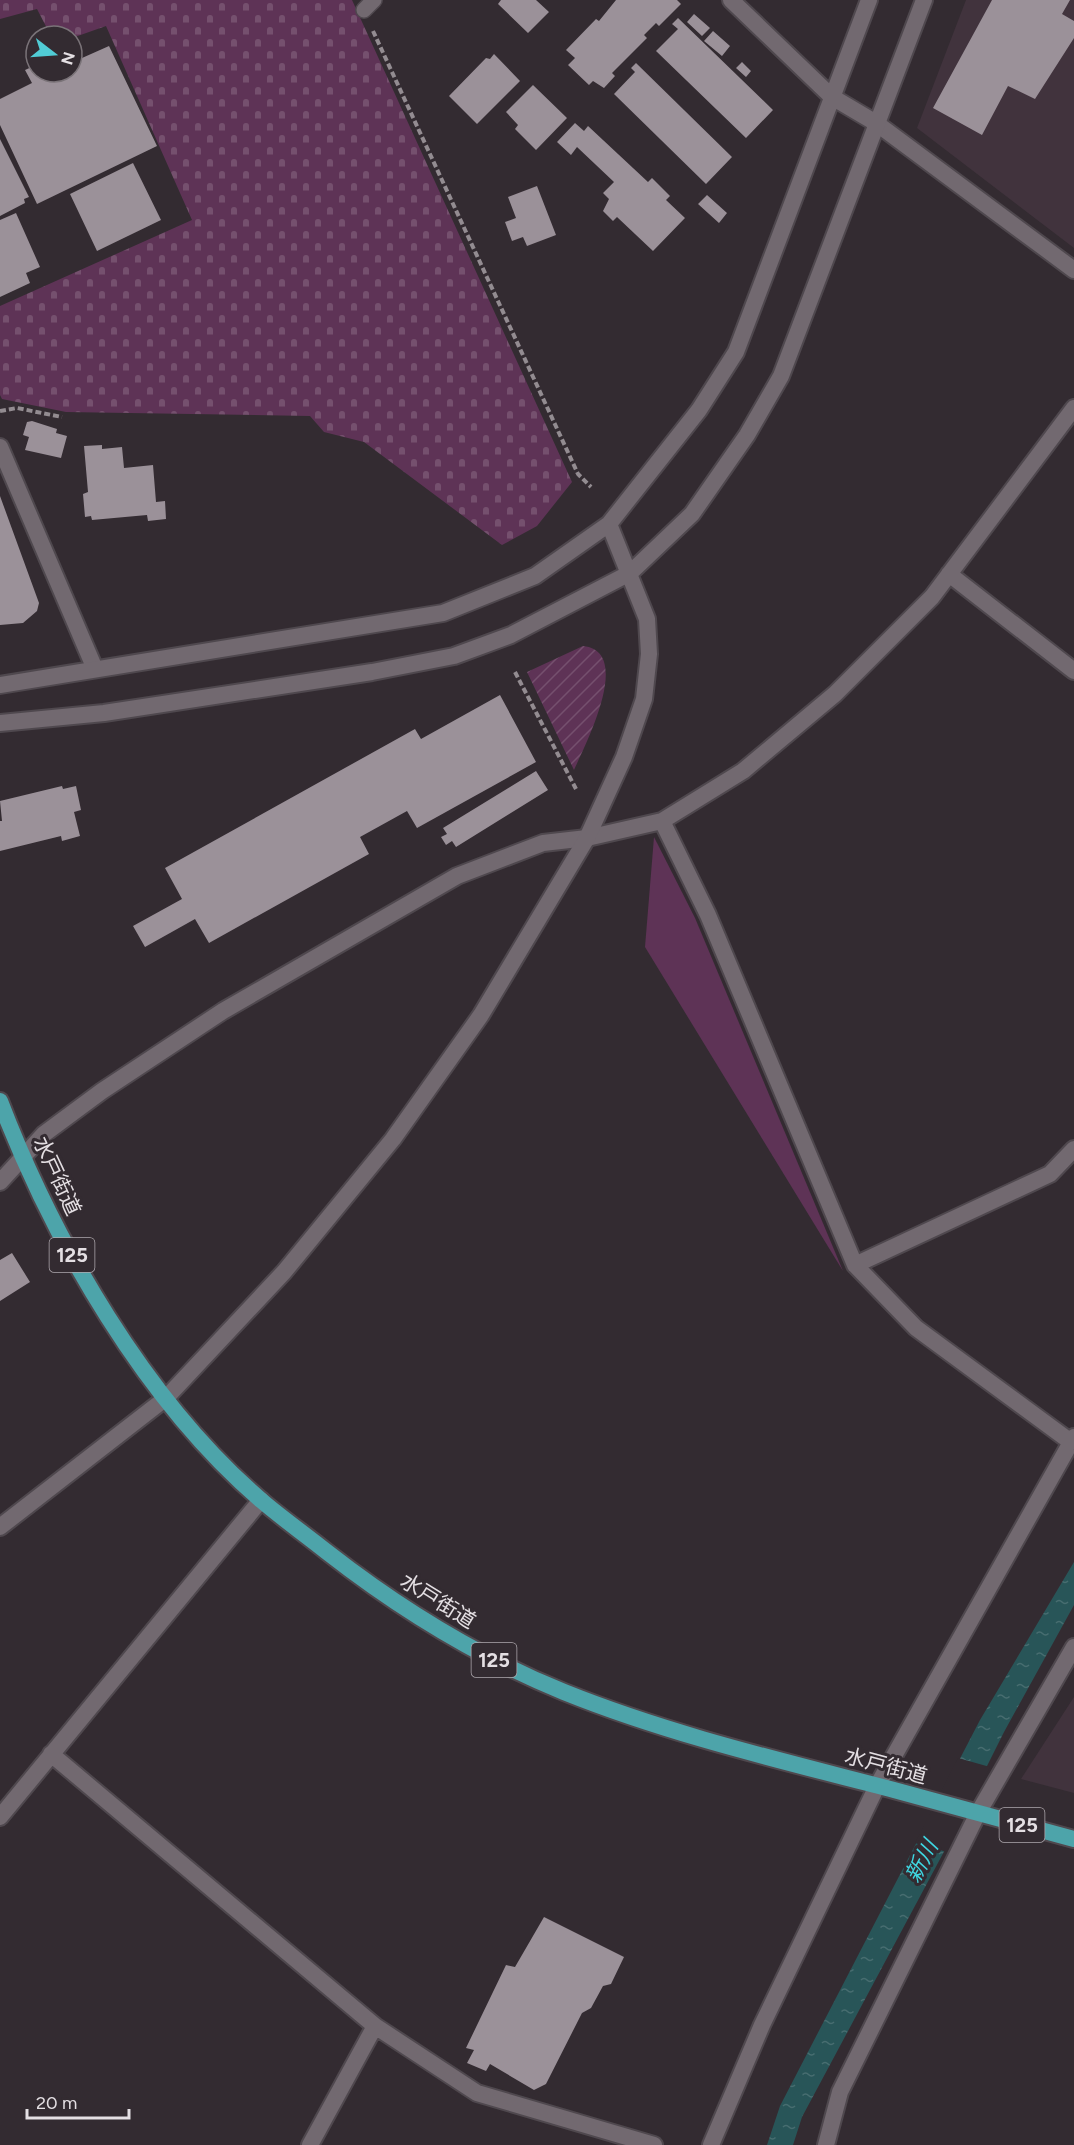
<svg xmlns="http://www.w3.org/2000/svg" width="1074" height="2145" viewBox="0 0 1074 2145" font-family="Figtree,'Noto Sans JP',sans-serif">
<defs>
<pattern id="cemetery-stones" width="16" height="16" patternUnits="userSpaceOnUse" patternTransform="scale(1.5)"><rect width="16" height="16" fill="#5e3356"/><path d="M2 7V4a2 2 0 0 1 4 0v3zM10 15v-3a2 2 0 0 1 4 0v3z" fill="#75506e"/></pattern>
<pattern id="garden-furrows" width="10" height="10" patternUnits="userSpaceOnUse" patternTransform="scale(1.5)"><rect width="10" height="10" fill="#5e3356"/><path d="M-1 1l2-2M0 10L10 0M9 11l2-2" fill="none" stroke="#75506e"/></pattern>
<pattern id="water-ripples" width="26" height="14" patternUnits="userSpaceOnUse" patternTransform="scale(1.5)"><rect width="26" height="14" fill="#285558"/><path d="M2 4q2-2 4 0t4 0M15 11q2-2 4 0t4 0" fill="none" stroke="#476d70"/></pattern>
</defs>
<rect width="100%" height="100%" fill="#332b31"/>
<path fill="#41333d" d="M966,0h108v248l-157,-120z
M1074,1697v96l-53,-14z"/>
<path fill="url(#cemetery-stones)" d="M0,0h352l220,482 -35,44 -35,19 -138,-103 -40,-10 -14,-16 -244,-4 -64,-13 -2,-4v-89l192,-86 -86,-194 -34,12 -21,-2 -14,-27 -37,10z"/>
<path fill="#5e3356" d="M654,837l41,81 148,353 -198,-324z"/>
<path fill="url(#garden-furrows)" d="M583,646c51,5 2,99 -9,124l-47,-98z"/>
<path fill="url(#water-ripples)" d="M1074,1562v43l-70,127 -57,114 -145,271 -9,28h-26l13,-39 200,-386z"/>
<path fill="#332b31" d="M958,1758l32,9 -43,85 -32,-9z"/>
<path fill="#9b9199" d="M501,0h35l13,12 -21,21 -30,-29z
M616,0h61l4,4 -22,22 -3,-3 -12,12 3,3 -35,35 3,3 -11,12 -11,-7 -4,4 -21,-20 7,-7 -9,-8 30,-31 3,2z
M992,0h78l-8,14 12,7v17l-39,61 -27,-13 -26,49 -49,-27z
M694,14l16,14 -8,8 -15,-14z
M678,18l95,92 -27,28 -90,-87 22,-22 -6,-5z
M713,31l17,15 -8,10 -18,-15z
M76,46l6,12 27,-12 48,100 -120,58 -37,-79v-26l32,-16 -7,-13 11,-5v7h36v-24z
M494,54l26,27 -43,43 -28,-28 37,-38 4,1z
M742,62l9,9 -5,6 -10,-9z
M636,63l96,94 -26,27 -92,-90 21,-22 -4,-4z
M533,85l34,33 -31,32 -21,-21 3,-4 -12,-13z
M575,123l9,8 4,-5 60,56 4,-4 18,18 -4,4 19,18 -32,33 -36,-34 -4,4 -10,-10 6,-12 -6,-6 11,-11 -37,-35 -6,8 -14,-13z
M0,139l29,58 -5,2 1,4 -25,13z
M133,163l28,57 -64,31 -27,-57z
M537,186l19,49 -29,11 -4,-9 -11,4 -7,-19 11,-4 -8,-21z
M707,195l20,18 -8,10 -21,-19z
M16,213l24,54 -14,6 4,10 -30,14v-77z
M32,421l25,8 -1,4 11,3 -6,22 -36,-8 4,-13 -6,-2 4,-13z
M102,445v4l20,-2 2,21 29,-3 3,37 9,-1 1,18 -18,2 -1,-6 -55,5 -1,-4 -6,1 -2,-23 5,-2 -4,-46z
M0,496l39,107 -2,8 -14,12 -23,2z
M500,695l36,67 -119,66 -10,-17 -47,26 9,17 -160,89 -14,-24 -50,28 -12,-21 49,-27 -17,-31 250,-139 6,10z
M536,771l12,19 -92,57 -4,-6 -6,4 -5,-8 6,-3 -4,-6z
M62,786l1,3 13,-3 5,24 -7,2 6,24 -18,5 -1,-5 -61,15v-30h2l-2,-20z
M12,1253l18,29 -30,19v-41z
M544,1917l80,40 -13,27 -8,2 -12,22 -9,5 -36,71 -12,6 -44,-26 -4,7 -19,-8 7,-13 -8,-2 40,-83 9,2z"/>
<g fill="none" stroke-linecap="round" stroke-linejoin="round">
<g stroke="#4f484e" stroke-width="18">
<path id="service" d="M364,10l10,-10"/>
</g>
<g stroke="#4f484e" stroke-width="20">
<path id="minor" d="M876,123l198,147
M0,447l95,222
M949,574l125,97
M662,821l46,94 147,350 61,63 155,114
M0,1182l44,-48 58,-43 121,-80 234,-135 86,-33 44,-5 75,-17 81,-50 92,-77 97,-97 142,-189
M855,1265l195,-91 24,-25
M51,1754l324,272 -65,119
M0,1817l261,-317
M375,2026l102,67 177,52
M711,2145l51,-120 115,-239 197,-349
M826,2145l14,-53 138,-279 96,-166"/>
</g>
<g stroke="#4f484e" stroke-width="20">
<path id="tertiary" d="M731,0l101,97 44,26
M0,685l443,-72 92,-37 74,-52 90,-114 37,-58 133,-352
M0,723l104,-10 268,-41 82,-16 57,-21 119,-62 62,-59 55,-79 34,-59 143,-376
M0,1527l166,-129 118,-126 109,-133 88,-124 106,-177 37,-81 20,-58 5,-45 -2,-35 -38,-95"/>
</g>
<g stroke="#4f484e" stroke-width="20">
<path id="trunk" d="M0,1101c54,141 146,301 262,400 21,18 44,34 65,51 73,57 151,105 237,140 107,43 219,69 330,98 60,16 120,33 180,49"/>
</g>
<path stroke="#938c91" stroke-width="4" stroke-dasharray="6 3" stroke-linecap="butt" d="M373,31l205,443 13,13
M0,411l17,-3 45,9
M515,672l61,117"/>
<use href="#service" stroke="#726970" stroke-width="15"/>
<use href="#minor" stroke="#726970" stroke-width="16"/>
<use href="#tertiary" stroke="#726970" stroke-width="16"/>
<use href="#trunk" stroke="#4da4aa" stroke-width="16"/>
</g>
<g text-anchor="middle" stroke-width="6" stroke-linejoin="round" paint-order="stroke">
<g fill="#332b31" stroke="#afa9ae" stroke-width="1.5">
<rect x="49.5" y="1238" width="45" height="34" rx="4.5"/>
<rect x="471.5" y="1643" width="45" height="34" rx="4.5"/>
<rect x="999.5" y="1808" width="45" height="34" rx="4.5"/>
</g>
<g font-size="20" font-weight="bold" fill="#e4dfe3">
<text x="72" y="1262">125</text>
<text x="494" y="1667">125</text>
<text x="1022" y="1832">125</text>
</g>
<g font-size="21" fill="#e4dfe3" stroke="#332b31">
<text transform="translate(57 1176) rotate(65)" y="7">水戸街道</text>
<text transform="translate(438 1601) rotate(32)" y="7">水戸街道</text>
<text transform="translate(886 1766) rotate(15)" y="7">水戸街道</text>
</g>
<g font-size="22" font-style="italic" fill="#3fd6e1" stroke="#332b31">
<text transform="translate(921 1861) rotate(-62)" y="8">新川</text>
</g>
</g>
<g transform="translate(54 54) rotate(107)"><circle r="28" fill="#332b31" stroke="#7a7378" stroke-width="1.5"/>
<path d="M0-4.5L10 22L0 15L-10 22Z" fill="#51ccd5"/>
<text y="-9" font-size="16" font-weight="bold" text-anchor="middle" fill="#e4dfe3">N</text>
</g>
<path d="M27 2109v9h102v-9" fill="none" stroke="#e4dfe3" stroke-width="3"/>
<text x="36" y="2109" font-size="18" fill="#e4dfe3" stroke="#332b31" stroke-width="4.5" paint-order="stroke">20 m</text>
</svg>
